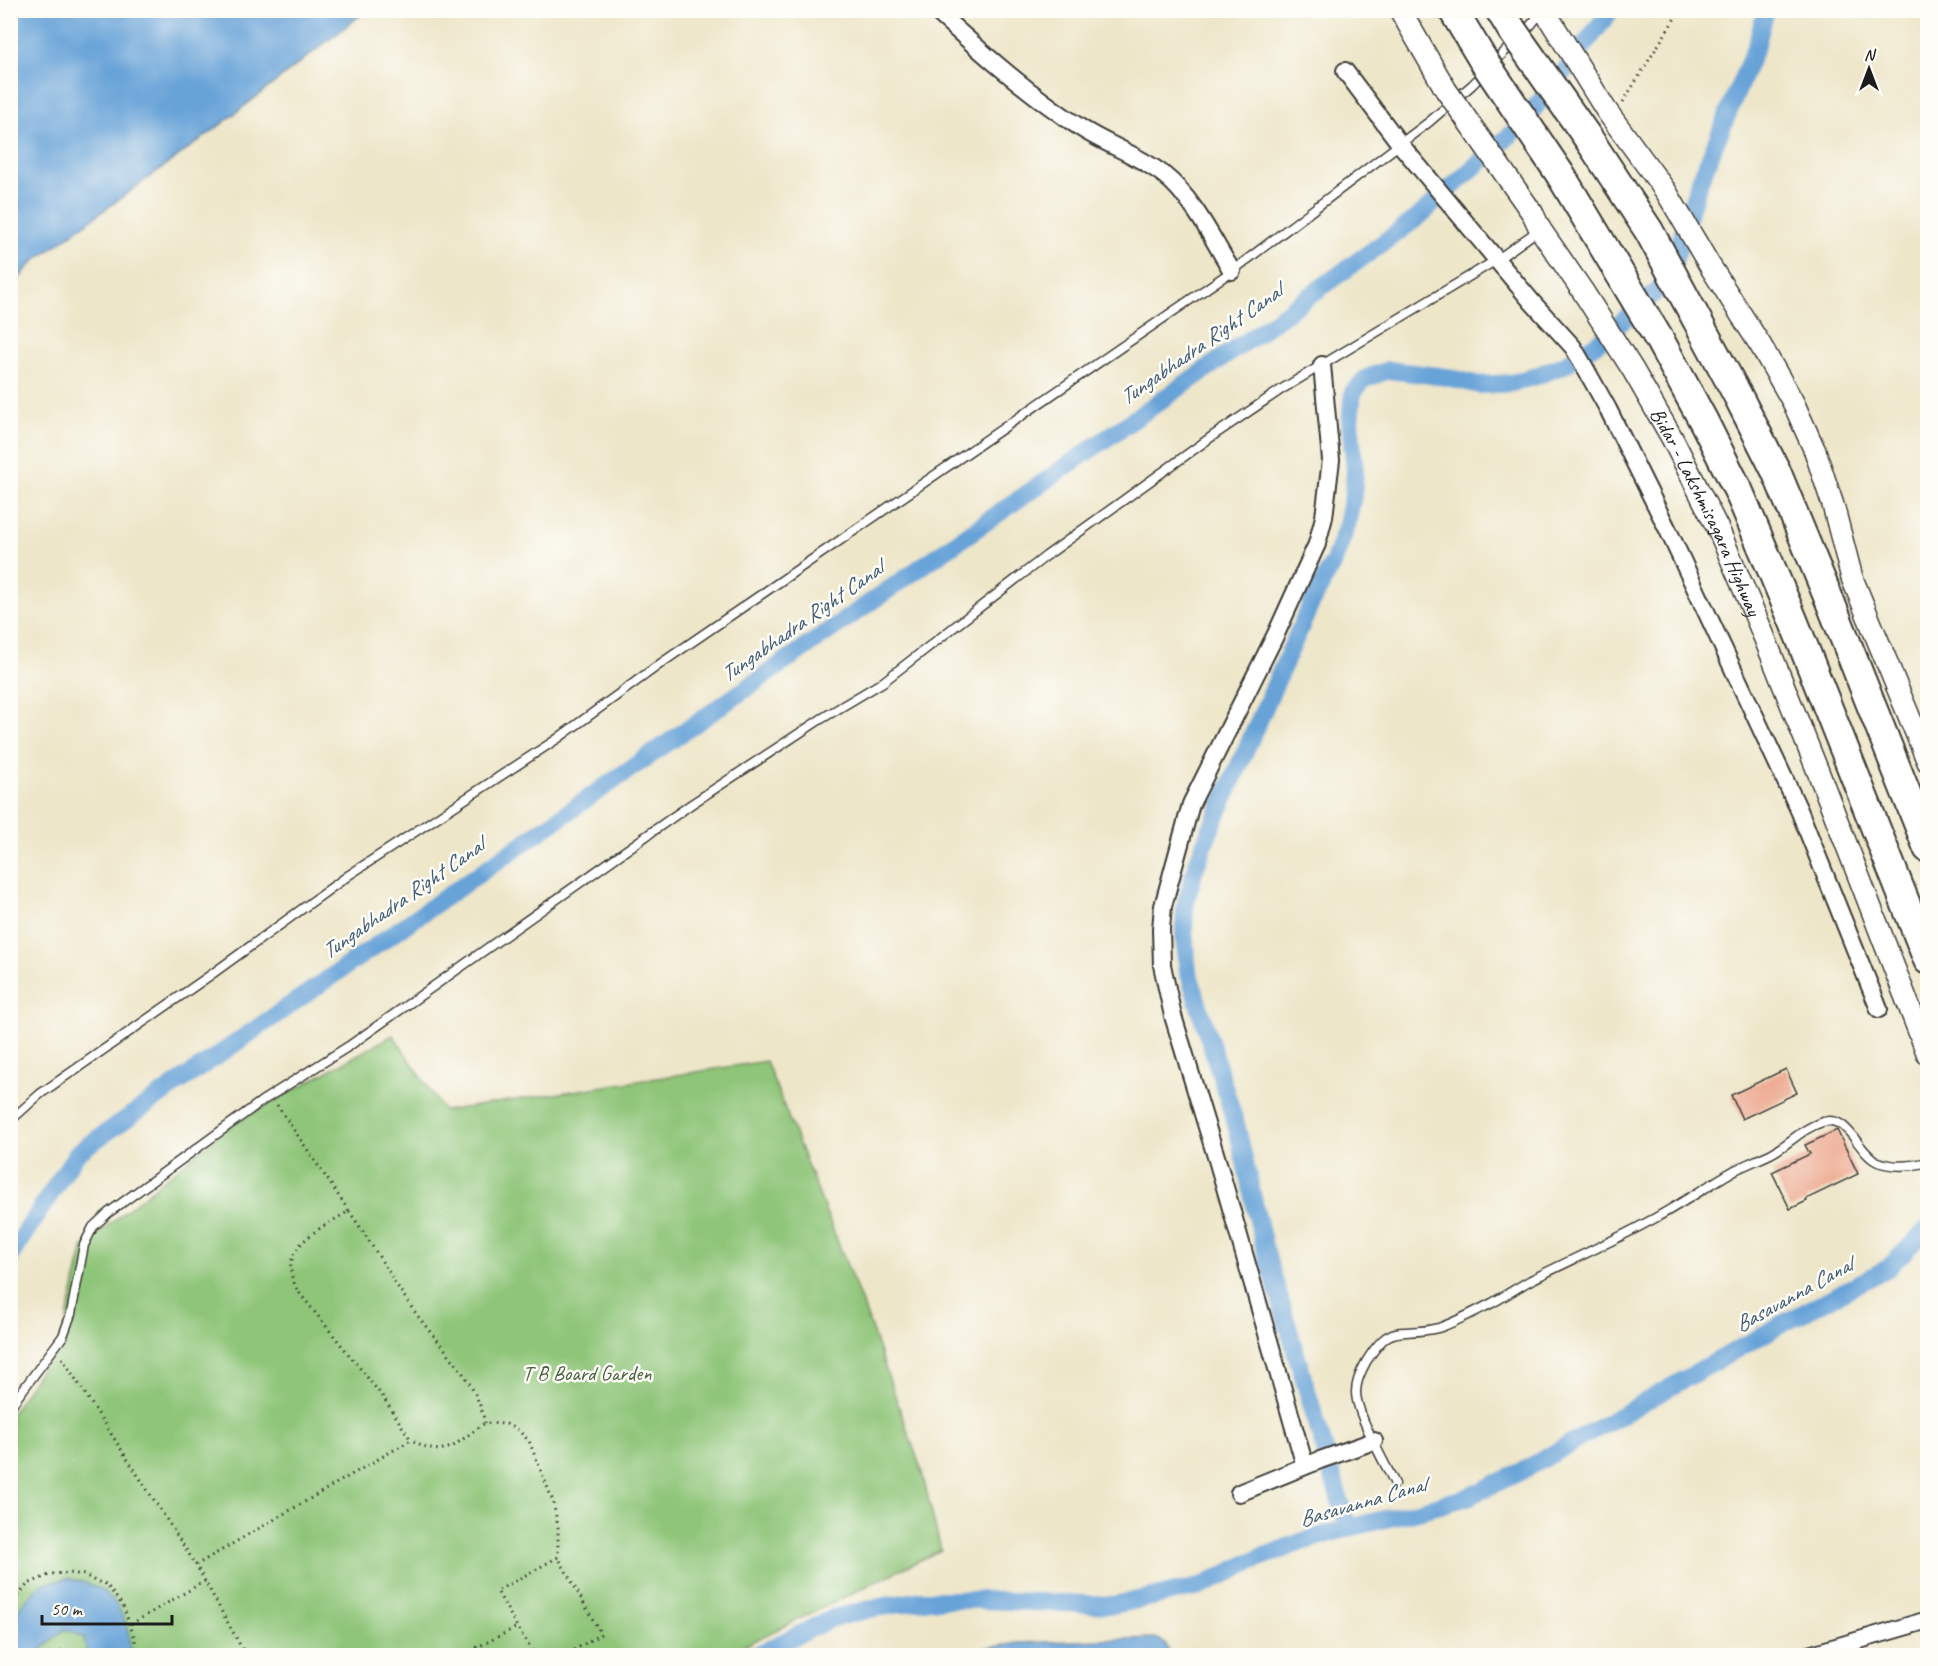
<svg xmlns="http://www.w3.org/2000/svg" width="1938" height="1666" viewBox="0 0 1938 1666" font-family="Caveat,sans-serif">
<rect width="100%" height="100%" fill="#fdfcf7"/>
<filter id="ink" filterUnits="userSpaceOnUse"><feTurbulence type="fractalNoise" baseFrequency=".0167" numOctaves="2"/><feDisplacementMap in="SourceGraphic" scale="12" xChannelSelector="R" yChannelSelector="G"/><feConvolveMatrix kernelMatrix="1 2 1 2 8 2 1 2 1" color-interpolation-filters="sRGB"/></filter>
<filter id="wash" filterUnits="userSpaceOnUse"><feTurbulence type="fractalNoise" baseFrequency=".008" numOctaves="4" result="noise"/><feDisplacementMap in="SourceGraphic" scale="24" xChannelSelector="R" yChannelSelector="G"/><feGaussianBlur stdDeviation="1.35" result="paint"/><feColorMatrix in="noise" values="0 0 0 0 0 0 0 0 0 0 0 0 0 0 0 0 0 1.4 0 .05"/><feComposite in="paint" operator="in"/></filter>
<g filter="url(#wash)">
<rect width="100%" height="100%" fill="#eee6c9"/>
<path fill="#8ec578" stroke="#55704a" stroke-width="1.5" d="M393,1035l51,76 322,-50 98,247 57,161 20,81 -216,105 -714,1v-242l52,-78 21,-91 147,-120z"/>
<path fill="#67a3d8" stroke="#42607a" stroke-width="1.5" d="M11,10h355v1l-152,119 -182,133 -21,25z
M69,1578c11,4 26,6 35,14 18,13 28,42 25,63h-42l-3,-18 -19,-8c-12,8 -19,20 -32,26l-18,-4 -4,-6 1,-29 28,-31z
M1155,1638l10,4 5,13h-230l79,-12z"/>
<g fill="none" stroke-linecap="round" stroke-linejoin="round">
<path stroke="#67a3d8" stroke-width="18" d="M10,1256l67,-103 1174,-815 165,-119 102,-91 53,-65 40,-53
M1348,1528l-84,-282 -27,-118 -49,-157 -4,-38 1,-27 10,-37 13,-34 102,-229 24,-45 13,-36 6,-30 2,-25 -5,-49 3,-29 12,-13 23,-9 59,7 32,8 33,-2 21,-6 31,-12 35,-23 69,-61 29,-93 60,-145 9,-33
M754,1656l79,-38 42,-10 48,-8h57l133,5 87,-18 52,-26 49,-19 47,-14 66,-16 54,-15 56,-27 260,-147 104,-55 40,-40"/>
</g>
<g id="blocks">
<path fill="#eeae96" d="M1786,1069l11,24 -55,26 -11,-24z
M1837,1130l21,44 -52,25 1,2 -17,8 -18,-37 38,-18 -5,-9z"/>
</g>
</g>
<g filter="url(#ink)">
<use href="#blocks" fill-opacity="0" stroke="#3c3a36" stroke-width="1.5"/>
<g fill="none" stroke-linecap="round" stroke-linejoin="round">
<g stroke="#3c3a36" stroke-width="11">
<path id="service" d="M10,1121l30,-27 172,-120 137,-99 208,-136 103,-75 572,-393 197,-149 43,-37 58,-59 13,-16
M10,1407l53,-71 8,-22 13,-69 9,-18 15,-14 154,-112 87,-55 341,-241 131,-86 62,-37 163,-126 168,-121 68,-46 216,-130 42,-30
M1395,1484c-10,-21 -39,-70 -39,-92 0,-10 5,-21 10,-30 26,-43 33,-24 72,-34 14,-4 40,-18 54,-25 13,-7 26,-16 39,-23 42,-21 85,-40 126,-63 27,-15 52,-32 78,-47 12,-6 25,-11 37,-17 17,-9 32,-26 51,-31 26,-8 35,32 55,40 16,6 34,4 50,0"/>
</g>
<g stroke="#3c3a36" stroke-width="20">
<path id="minor" d="M935,10c44,40 96,86 146,118 26,17 58,27 83,47 29,23 49,65 68,96
M1345,71l55,73 132,158 41,45 11,19 24,43 60,121 131,280 80,199
M1305,1466l-87,-303 -45,-147 -11,-51 -1,-36 2,-23 28,-102 85,-170 41,-90 7,-27 7,-57 -9,-95
M1239,1493l81,-33 54,-19
M1805,1656l123,-36"/>
</g>
<g stroke="#3c3a36" stroke-width="24">
<g id="tertiary">
<path d="M1400,10l46,80"/>
<path d="M1544,10l62,100 61,83 43,73 51,80 32,56 22,49 18,54 19,73 76,184"/>
<path id="s1" d="M1533,214l7,15 42,61 51,80 39,68 47,93 42,98 58,145 109,281"/>
</g>
</g>
<g stroke="#3c3a36" stroke-width="32">
<path id="trunk" d="M1453,10l30,50
M1500,10l12,20
M1590,141l59,90 89,165 38,75 55,133 97,244
M1560,174l99,165 45,83 35,70 54,128 135,340"/>
</g>
<path stroke="#3c3a36" stroke-width="3" stroke-dasharray="1.5 4.5" stroke-linecap="butt" d="M1623,102l57,-92
M277,1105l72,106c-22,14 -62,30 -58,62 1,5 4,12 6,17l86,107 28,43
M349,1211c22,31 41,65 63,97 26,37 64,69 73,115
M62,1358l134,207
M205,1581l-9,-16 215,-125 15,7 13,3 13,-3 33,-24 21,1 12,6 11,11 24,60 5,26v30
M10,1605l18,-21 23,-10 18,-1 16,2 10,6 11,3 17,22 12,33v17
M131,1624l74,-43 41,75
M43,1656l19,-5 12,5
M460,1656l57,-29
M536,1656l-19,-29 -20,-36 61,-34 43,77 -37,22"/>
<use href="#service" stroke="#fff" stroke-width="8"/>
<use href="#minor" stroke="#fff" stroke-width="16"/>
<use href="#tertiary" stroke="#fff" stroke-width="21"/>
<use href="#trunk" stroke="#fff" stroke-width="28"/>
<g stroke="#3c3a36" stroke-width="24" stroke-linecap="butt">
<path id="tertiary-bridge" d="M1446,90l87,124"/>
</g>
<g stroke="#3c3a36" stroke-width="32" stroke-linecap="butt">
<path id="trunk-bridge" d="M1512,30l78,111
M1483,60l77,114"/>
</g>
<use href="#tertiary-bridge" stroke="#fff" stroke-width="21"/>
<use href="#trunk-bridge" stroke="#fff" stroke-width="28"/>
</g>
</g>
<g text-anchor="middle" stroke-width="5" stroke-linejoin="round" paint-order="stroke">
<g font-size="21" fill="#1c1c1c" stroke="#fdfcf7">
<text dy="7" stroke="none"><textPath href="#s1" startOffset="345">Bidar - Lakshmisagara Highway</textPath></text>
</g>
<g font-size="21" fill="#4a6041" stroke="#fdfcf7">
<text x="587" y="1380">T B Board Garden</text>
</g>
<g font-size="22" font-style="italic" fill="#3e5971" stroke="#fdfcf7">
<text transform="translate(1200 344) rotate(-35)" y="8">Tungabhadra Right Canal</text>
<text transform="translate(801 621) rotate(-35)" y="8">Tungabhadra Right Canal</text>
<text transform="translate(402 898) rotate(-35)" y="8">Tungabhadra Right Canal</text>
<text transform="translate(1793 1294) rotate(-29)" y="8">Basavanna Canal</text>
<text transform="translate(1362 1501) rotate(-16)" y="8">Basavanna Canal</text>
</g>
</g>
<rect width="1938" height="1666" fill="none" stroke="#fdfcf7" stroke-width="36"/>
<g transform="translate(1869 69)" stroke="#fdfcf7" stroke-width="4.5" paint-order="stroke">
<path d="M0-4.5L10 22L0 15L-10 22Z" fill="#1c1c1c"/>
<text y="-9" font-size="16" font-weight="bold" text-anchor="middle" fill="#1c1c1c">N</text>
</g>
<path d="M42 1615v9h130v-9" fill="none" stroke="#1c1c1c" stroke-width="3"/>
<text x="51" y="1615" font-size="18" fill="#1c1c1c" stroke="#fdfcf7" stroke-width="4.5" paint-order="stroke">50 m</text>
</svg>
